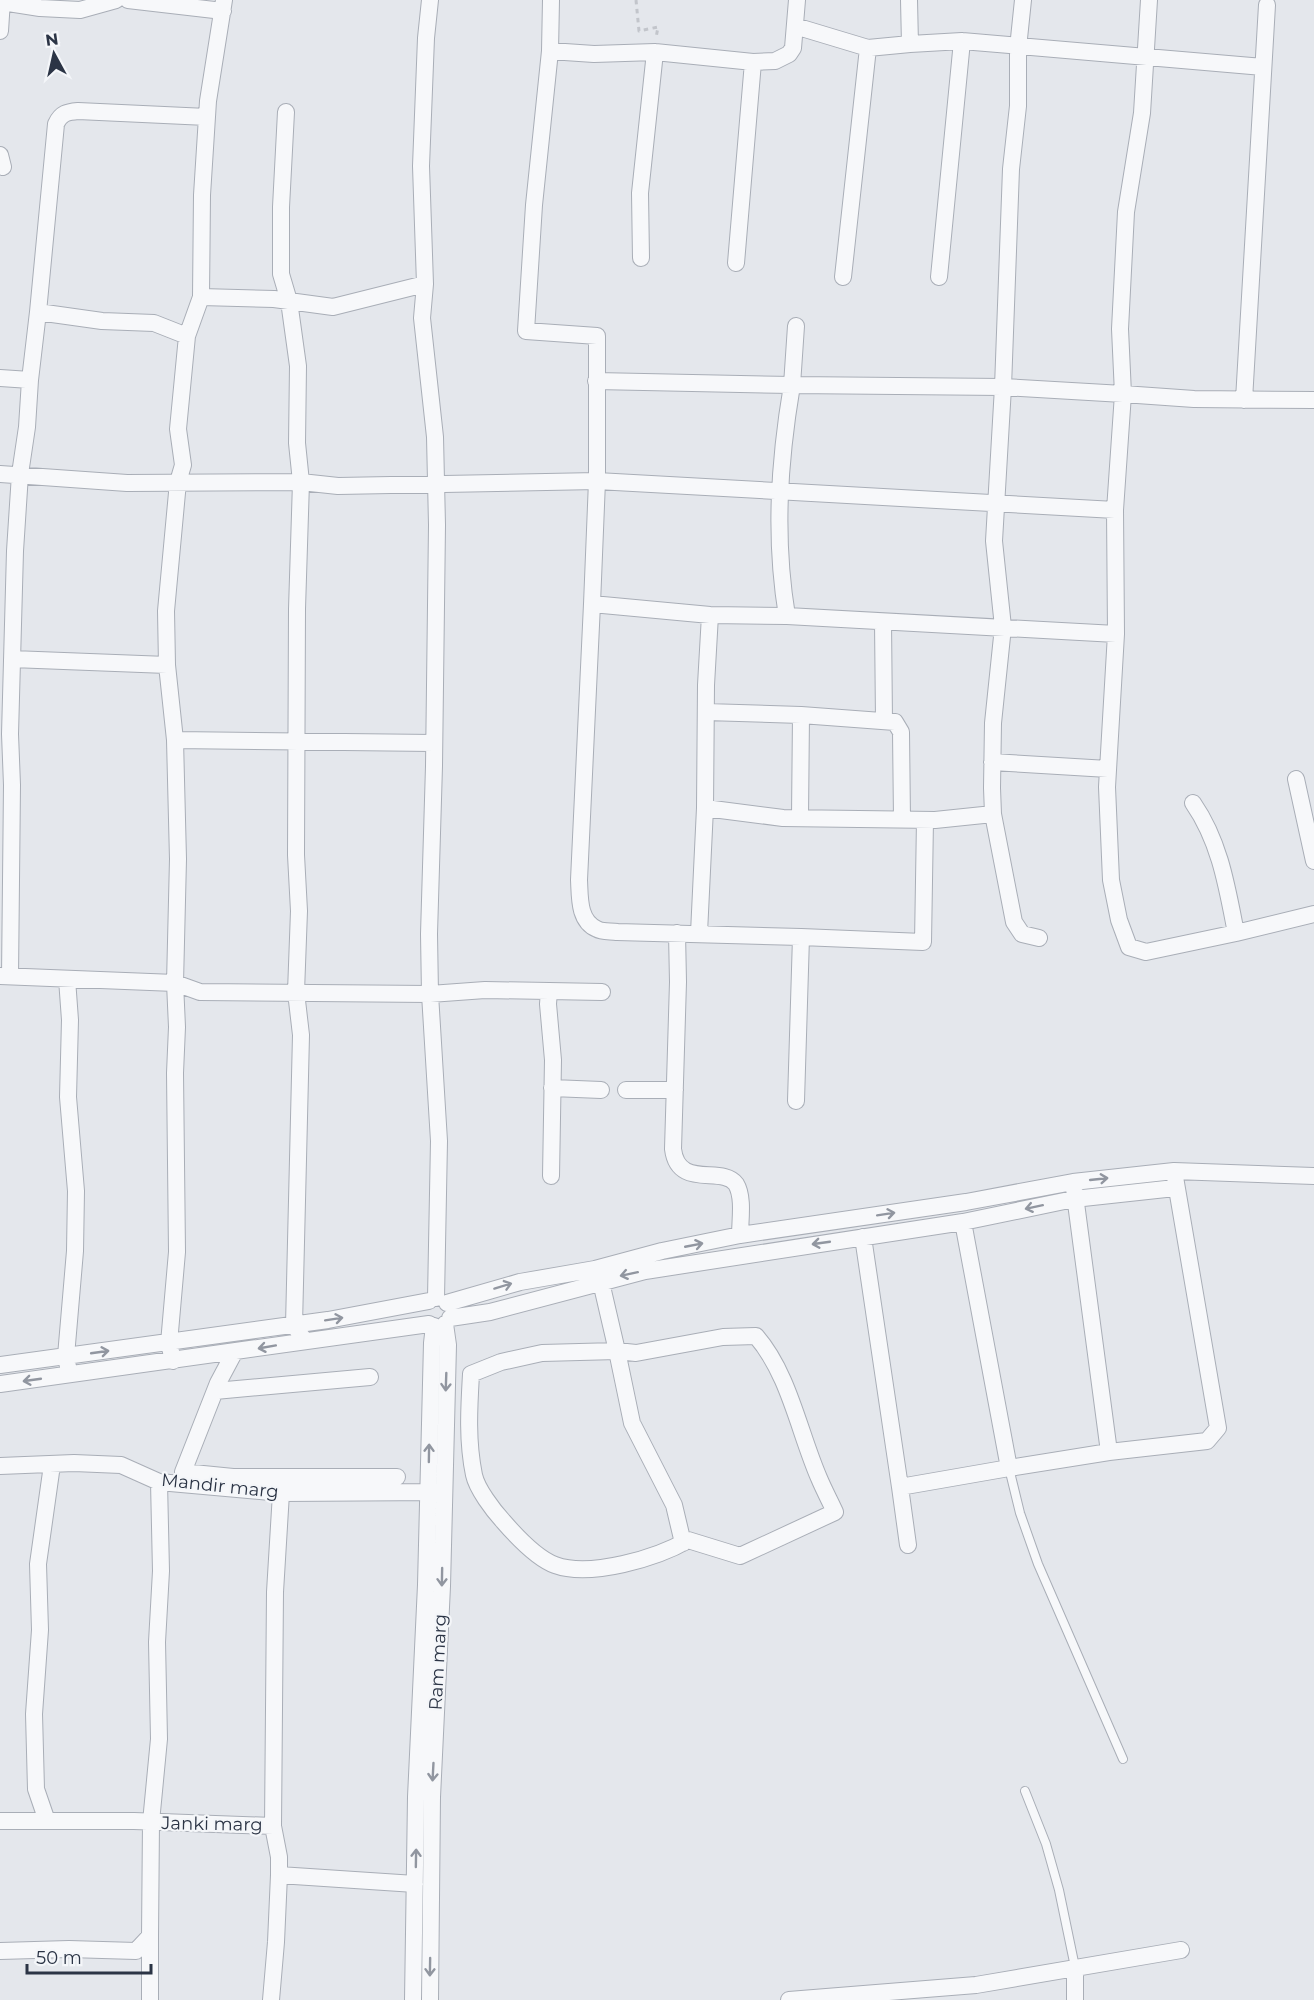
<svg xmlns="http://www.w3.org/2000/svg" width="1314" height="2000" viewBox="0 0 1314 2000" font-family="Montserrat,sans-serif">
<rect width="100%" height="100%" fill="#e4e7ec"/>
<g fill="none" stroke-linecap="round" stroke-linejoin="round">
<g stroke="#a9aeb7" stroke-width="10">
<path id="lane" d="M1009,1468l11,45 18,51 85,195
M1025,1791l21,53 13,46 16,77"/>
</g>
<g stroke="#a9aeb7" stroke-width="18">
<path id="street" d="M128,0l95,11
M430,0l-4,38 -5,128 4,118 -3,34 13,119 2,88 -3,241 -5,168 1,60 9,147 -3,157
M551,0l-1,51 -16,154 -8,126 71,5v145l-5,123
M2,2l38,6 40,2 36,-10
M795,26l73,22
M0,31l2,-31
M910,44l52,-3 301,26
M550,51l44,3 61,-2 98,10 22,-1 14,-7 4,-6 4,-48
M286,112l-5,95v67l8,27 9,65 -1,77 4,39 -4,127 -1,246 3,56 -3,81 5,43 -7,290 10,15
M0,155l3,12
M641,258l-1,-65 15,-141
M736,263l17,-201
M843,277l25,-229 42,-4 -1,-44
M939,277l23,-236
M201,297l73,2 59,8 92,-23
M38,312l18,-188c5,-11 11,-12 22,-13l129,6
M0,378l30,2 8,-68 64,9 52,2 33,13
M596,381l196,4 4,-59
M1244,400l23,-395
M1314,400l-120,-1 -71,-5 -8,116 1,124 -9,153 4,93 8,40 10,27 17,5 90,-19 78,-19
M0,474l127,9 174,-1 37,4 259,-5 518,29
M710,615l-4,70 -1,123 78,10 152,2 58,-6
M787,616c-13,-78 -8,-154 5,-231l211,2 8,-218 7,-63v-58l5,-48
M883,622l1,99
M12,659l155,6
M706,712l95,3 94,7 6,10 1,87
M175,740l259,3
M992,762l116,7
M1296,779l18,82
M1193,803c27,39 34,84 43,130
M800,817l1,-102
M677,933l1,49 -5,167c5,41 49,16 63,35 8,13 4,37 4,51
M699,933l6,-125
M801,937l122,5 2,-122
M1039,938l-17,-4 -8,-12 -21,-108 -1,-26 1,-65 10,-96 -9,-86 9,-154 120,7 -3,-65 6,-117 16,-99 7,-113
M0,976l175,7 25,9 230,2 55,-4 64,1 -1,13 5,56 -2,116
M10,976l2,-191 -2,-51 5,-183 5,-77 7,-47 3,-47
M67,979l3,41 -2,77 8,94 -1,60 -9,105 2,11
M549,991l53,1
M552,1088l49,2
M626,1090h49
M796,1101l5,-164 -184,-5c-6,-1 -15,0 -20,-3 -19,-8 -17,-33 -18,-49l13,-276 118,11 77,1 329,18
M1074,1188l35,264 98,-11 11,-13 -43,-251
M963,1222l46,246 100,-16
M863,1237l37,250 109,-19
M601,1282l16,69 -75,2 -41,9 -30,12c-2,34 -4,67 3,101 3,14 19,35 29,46 13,15 33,37 52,44 35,13 102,-7 133,-25l52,16 95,-44c-5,-11 -11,-22 -16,-34 -20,-46 -30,-104 -63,-142l-33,1 -87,16 -19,-2 15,72 42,82 9,38
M447,1303l73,-21 75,-13 67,-18 78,-16 226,-33 107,-20 101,-11 140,5
M450,1318l40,-6 155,-41 318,-49 111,-23 101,-11
M234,1353l-16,30 -35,89 50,5h164
M173,1361l-4,-18 8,-91 -2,-179 2,-46 -2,-44 3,-124 -3,-119 -8,-75 -1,-54 12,-129 5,-17 -5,-36 9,-93 14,-39 1,-102 6,-94 16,-101
M0,1365l328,-45 101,-19
M0,1384l429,-60
M215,1391l155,-14
M0,1466l74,-3 47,2 38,17 122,11 158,-1
M900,1487l8,58
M0,1821h134l139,5 6,31v18l136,9
M47,1821l-11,-32 -2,-75 6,-84 -2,-66 14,-99
M273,1826l2,-234 6,-99
M0,1951l69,-2 67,2 14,-15 1,-114 8,-83 -2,-97 4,-71 -2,-89
M1075,1967v33
M150,2000v-64
M271,2000l5,-58 3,-67
M413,2000l3,-203 10,-212 6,-242 2,-17
M430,2000l2,-203 10,-211 6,-241 -3,-21
M789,2000l187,-15 205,-35"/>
</g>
<path stroke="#c2c5cb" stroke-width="3" stroke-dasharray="4.5 4.5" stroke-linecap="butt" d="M636,0l3,31 19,-4 -2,11"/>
<use href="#lane" stroke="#f7f8fa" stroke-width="8"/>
<use href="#street" stroke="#f7f8fa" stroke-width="16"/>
</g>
<defs><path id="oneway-shaft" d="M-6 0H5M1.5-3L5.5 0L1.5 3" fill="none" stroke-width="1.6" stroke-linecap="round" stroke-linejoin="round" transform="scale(1.5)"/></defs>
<g stroke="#9196a0">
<use href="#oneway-shaft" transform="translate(1099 1179) rotate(-6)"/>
<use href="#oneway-shaft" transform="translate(1034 1207) rotate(168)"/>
<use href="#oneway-shaft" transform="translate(886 1214) rotate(-9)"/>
<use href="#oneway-shaft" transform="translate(821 1243) rotate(172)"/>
<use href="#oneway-shaft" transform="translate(694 1245) rotate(-11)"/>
<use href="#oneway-shaft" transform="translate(629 1274) rotate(168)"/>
<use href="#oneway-shaft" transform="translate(503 1286) rotate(-17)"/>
<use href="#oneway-shaft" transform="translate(334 1319) rotate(-9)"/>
<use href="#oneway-shaft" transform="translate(267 1347) rotate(170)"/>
<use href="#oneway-shaft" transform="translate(100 1352) rotate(-8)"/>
<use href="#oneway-shaft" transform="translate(32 1380) rotate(172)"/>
<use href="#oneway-shaft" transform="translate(446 1382) rotate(92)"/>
<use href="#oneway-shaft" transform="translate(429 1453) rotate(-89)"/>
<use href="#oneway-shaft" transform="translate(442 1577) rotate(91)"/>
<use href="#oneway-shaft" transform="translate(433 1772) rotate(93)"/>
<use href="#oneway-shaft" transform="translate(416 1858) rotate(-89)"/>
<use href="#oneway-shaft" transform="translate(430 1967) rotate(91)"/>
</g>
<g text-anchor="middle" stroke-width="4.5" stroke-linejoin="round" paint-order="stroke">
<g font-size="18" fill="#2b3445" stroke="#f4f6f9">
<text transform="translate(220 1486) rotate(6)" y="6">Mandir marg</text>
<text transform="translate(438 1662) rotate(-87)" y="6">Ram marg</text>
<text transform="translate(212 1824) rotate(1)" y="6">Janki marg</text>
</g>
</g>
<g transform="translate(54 54) rotate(352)" stroke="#f4f6f9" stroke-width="4.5" paint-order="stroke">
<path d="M0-4.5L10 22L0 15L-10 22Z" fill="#2b3445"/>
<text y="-9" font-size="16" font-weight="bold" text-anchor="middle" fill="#2b3445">N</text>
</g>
<path d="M27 1964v9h124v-9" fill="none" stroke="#2b3445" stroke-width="3"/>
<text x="36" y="1964" font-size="18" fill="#2b3445" stroke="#f4f6f9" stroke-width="4.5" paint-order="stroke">50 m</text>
</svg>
